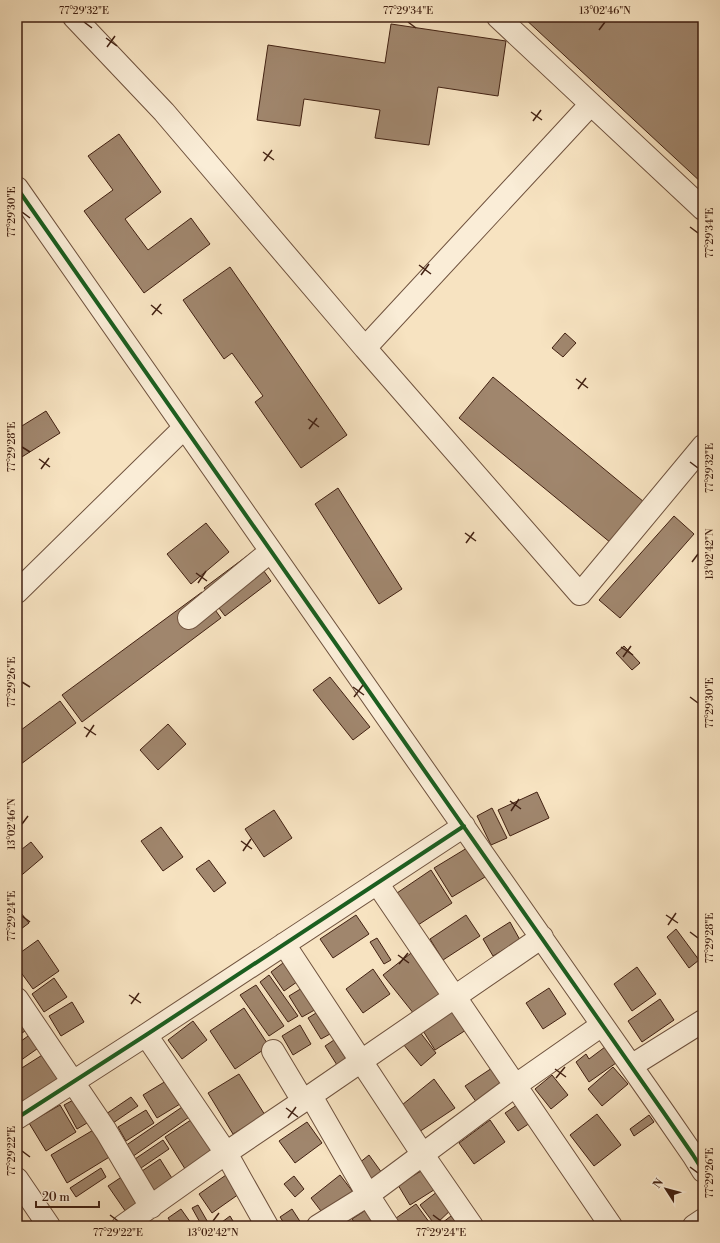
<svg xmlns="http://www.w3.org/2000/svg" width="720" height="1243" viewBox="0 0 720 1243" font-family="'Libre Bodoni',serif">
<rect width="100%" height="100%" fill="#f7e3c1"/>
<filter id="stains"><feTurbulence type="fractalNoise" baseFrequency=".005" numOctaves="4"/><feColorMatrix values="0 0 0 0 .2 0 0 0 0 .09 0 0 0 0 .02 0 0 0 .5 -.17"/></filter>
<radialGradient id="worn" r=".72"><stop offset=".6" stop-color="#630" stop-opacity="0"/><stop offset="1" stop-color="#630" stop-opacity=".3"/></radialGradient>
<path fill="#a0866d" stroke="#422112" d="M523,17h180v167z
M391,24l115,17 -8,55 -60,-9 -9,58 -54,-7 5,-28 -76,-11 -4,27 -43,-6 11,-75 117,18z
M119,134l42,58 -36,27 23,31 43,-32 19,26 -66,49 -60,-82 29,-21 -25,-34z
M230,267l117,168 -46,33 -46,-66 8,-6 -31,-43 -8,6 -41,-59z
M565,333l11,10 -13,14 -11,-9z
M493,377l151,125 -33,41 -152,-125z
M46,411l14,22 -43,27v-31z
M338,488l64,101 -23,15 -64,-100z
M674,516l20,18 -74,84 -21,-18z
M206,523l23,29 -38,32 -24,-30z
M251,553l20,28 -46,35 -21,-28z
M202,592l19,26 -139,104 -20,-27z
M624,646l16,17 -8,7 -16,-17z
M330,677l40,50 -17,13 -40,-50z
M60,701l16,22 -59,44v-34z
M168,724l18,20 -28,26 -18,-20z
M537,792l12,26 -39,18 -12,-26z
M492,808l15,30 -16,7 -14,-29z
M274,810l18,28 -28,19 -19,-28z
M161,827l22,30 -20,14 -22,-30z
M31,842l12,15 -26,22v-26z
M467,848l18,29 -33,20 -18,-29z
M209,860l17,23 -12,9 -18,-23z
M431,870l21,33 -34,22 -21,-32z
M17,908l12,15 -12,9z
M356,915l13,19 -36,24 -13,-19z
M466,915l14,21 -37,24 -13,-21z
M510,922l10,18 -27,16 -10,-17z
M676,929l23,31 -10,8 -22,-31z
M377,938l14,22 -7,4 -14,-22z
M38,940l21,31 -26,18 -16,-22v-12z
M415,950l34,45 -31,24 -35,-44z
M291,957l13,20 -20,14 -13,-19z
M637,967l19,27 -24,17 -18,-27z
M373,969l17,25 -27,19 -17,-24z
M269,975l29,41 -10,6 -28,-40z
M54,978l13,19 -23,15 -12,-18z
M256,985l28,41 -15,10 -29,-41z
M307,985l13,22 -18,10 -13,-21z
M549,988l17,26 -23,15 -17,-26z
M660,999l14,21 -32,22 -14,-21z
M72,1002l12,20 -23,14 -12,-20z
M17,1007l13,21 -13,8z
M451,1007l15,23 -31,20 -15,-24z
M244,1008l25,38 -34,23 -25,-38z
M316,1013l14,21 -9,5 -13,-21z
M193,1021l14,19 -25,19 -14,-19z
M300,1025l11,19 -18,11 -11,-19z
M416,1027l20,26 -15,13 -22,-27z
M35,1031l9,13 -27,19v-19z
M334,1040l12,19 -9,6 -12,-19z
M605,1047l11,16 -27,19 -13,-20 10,-8 3,5z
M47,1052l18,29 -44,29 -4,-7v-32z
M498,1064l12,18 -33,21 -12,-17z
M613,1067l15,17 -26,22 -14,-17z
M239,1074l26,41 -32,19 -25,-41z
M552,1075l16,20 -17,14 -16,-20z
M171,1078l14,23 -28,17 -14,-23z
M434,1079l21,29 -39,26 -19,-25z
M79,1097l13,23 -15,9 -13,-24z
M131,1097l7,9 -25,17 -7,-9z
M60,1105l16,27 -30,19 -17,-28z
M185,1105l7,10 -60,42 -7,-11z
M517,1105l13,18 -12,8 -13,-18z
M146,1110l8,13 -28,18 -8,-14z
M597,1114l24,31 -27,21 -24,-31z
M649,1115l5,7 -20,14 -4,-7z
M197,1116l23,35 -33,21 -22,-35z
M490,1120l15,22 -31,22 -15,-21z
M307,1122l15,21 -27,20 -16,-22z
M95,1129l16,27 -44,27 -16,-28z
M163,1140l6,9 -28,19 -6,-9z
M369,1155l13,18 -11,9 -13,-18z
M160,1159l15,24 -18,12 -15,-24z
M101,1168l5,9 -30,20 -6,-9z
M426,1168l11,20 -27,17 -12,-20z
M226,1175l13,19 -27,19 -13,-19z
M340,1175l13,17 -29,23 -13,-17z
M123,1176l17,27 -14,9 -18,-26z
M294,1176l10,13 -9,8 -11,-13z
M442,1188l12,19 -19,18 -15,-20z
M416,1204l16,22h-41l-2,-3z
M198,1205l12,21h-8l-10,-18z
M369,1208l12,18h-24l-5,-7z
M181,1209l12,17h-20l-5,-8z
M292,1209l11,17h-17l-6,-9z
M230,1216l6,10h-11l-3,-4z
M451,1216l8,10h-21z"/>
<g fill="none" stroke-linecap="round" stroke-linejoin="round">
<g stroke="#6f523e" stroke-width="24">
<path id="minor" d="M74,17l90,95 201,236 226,-244
M498,17l205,192
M17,188l647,925 29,42 10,16
M365,348l215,246 123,-148
M17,592l167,-164
M189,618l82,-67
M377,883l70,103 8,11 156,229
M284,944l139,211 49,71
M17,999l89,132 45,76
M146,1035l80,118 41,73
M273,1051l30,50
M631,1066l72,-45
M311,1096l57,99 20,31
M17,1118l129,-83 318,-209
M17,1179l32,47
M123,1226l103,-73 77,-52 239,-164
M318,1226l50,-31 148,-110 86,-60
M694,1226l9,-6"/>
</g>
<use href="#minor" stroke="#faedd7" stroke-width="22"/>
<g stroke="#faedd7" stroke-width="6">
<path id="cycleway" d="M17,188l647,925 29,42 10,16
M17,1118l129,-83 318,-209"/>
</g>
<use href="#cycleway" stroke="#1b5e20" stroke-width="4"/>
</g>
<path fill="none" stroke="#422112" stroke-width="1.5" d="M84,22l8,6M408,22l8,6M599,30l6,-8M106,38l11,8M107,47l8,-11M531,112l11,8M533,121l8,-11M263,152l11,8M264,161l8,-11M22,212l8,6M690,227l8,6M419,265l12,9M421,275l8,-11M151,305l11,9M152,315l9,-11M576,379l12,9M578,389l8,-11M308,419l11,8M309,429l8,-11M22,447l8,5M39,459l11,8M690,462l8,6M41,469l8,-11M465,533l11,8M466,543l8,-11M692,562l6,-8M196,573l11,8M198,583l8,-12M621,647l12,8M623,657l8,-11M22,682l8,5M353,687l11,8M354,697l9,-12M690,697l8,6M84,727l12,8M86,737l8,-12M510,801l11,8M511,811l8,-12M22,824l6,-8M241,841l11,8M243,851l8,-12M666,915l12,8M22,916l8,6M668,925l8,-12M690,932l8,6M398,955l11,8M399,964l9,-11M129,995l12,8M131,1004l8,-11M555,1069l11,8M556,1078l9,-11M286,1108l12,9M288,1118l8,-11M22,1151l8,6M690,1167l8,6M110,1215l8,6M433,1215l8,6M213,1221l6,-8"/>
<rect width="720" height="1243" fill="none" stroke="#f7e3c1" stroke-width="44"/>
<g transform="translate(666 1189) rotate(306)" stroke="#faedd7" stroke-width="3" paint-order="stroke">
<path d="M0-3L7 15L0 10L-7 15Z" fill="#422112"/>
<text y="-6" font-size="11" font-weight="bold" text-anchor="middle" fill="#422112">N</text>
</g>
<path d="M36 1201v6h63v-6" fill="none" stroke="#422112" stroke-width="2"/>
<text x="42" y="1201" font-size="12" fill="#422112" stroke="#faedd7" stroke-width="3" paint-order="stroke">20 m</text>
<rect x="22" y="22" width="676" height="1199" fill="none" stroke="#422112" stroke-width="1.5"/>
<g font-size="10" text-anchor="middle" fill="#422112">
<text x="84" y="14">77°29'32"E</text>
<text x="408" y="14">77°29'34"E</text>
<text x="605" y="14">13°02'46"N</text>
<text transform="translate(11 212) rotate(-90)" y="4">77°29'30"E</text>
<text transform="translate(709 233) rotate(-90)" y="4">77°29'34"E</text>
<text transform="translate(11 447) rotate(-90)" y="4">77°29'28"E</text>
<text transform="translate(709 468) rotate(-90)" y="4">77°29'32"E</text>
<text transform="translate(709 554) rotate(-90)" y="4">13°02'42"N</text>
<text transform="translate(11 682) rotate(-90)" y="4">77°29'26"E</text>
<text transform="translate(709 703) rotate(-90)" y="4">77°29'30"E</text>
<text transform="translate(11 824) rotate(-90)" y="4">13°02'46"N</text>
<text transform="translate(11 916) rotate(-90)" y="4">77°29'24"E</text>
<text transform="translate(709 938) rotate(-90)" y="4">77°29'28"E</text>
<text transform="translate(11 1151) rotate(-90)" y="4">77°29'22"E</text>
<text transform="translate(709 1173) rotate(-90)" y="4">77°29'26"E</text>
<text x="118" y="1236">77°29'22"E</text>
<text x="213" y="1236">13°02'42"N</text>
<text x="441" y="1236">77°29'24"E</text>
</g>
<rect width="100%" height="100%" filter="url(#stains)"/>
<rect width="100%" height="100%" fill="url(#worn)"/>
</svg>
